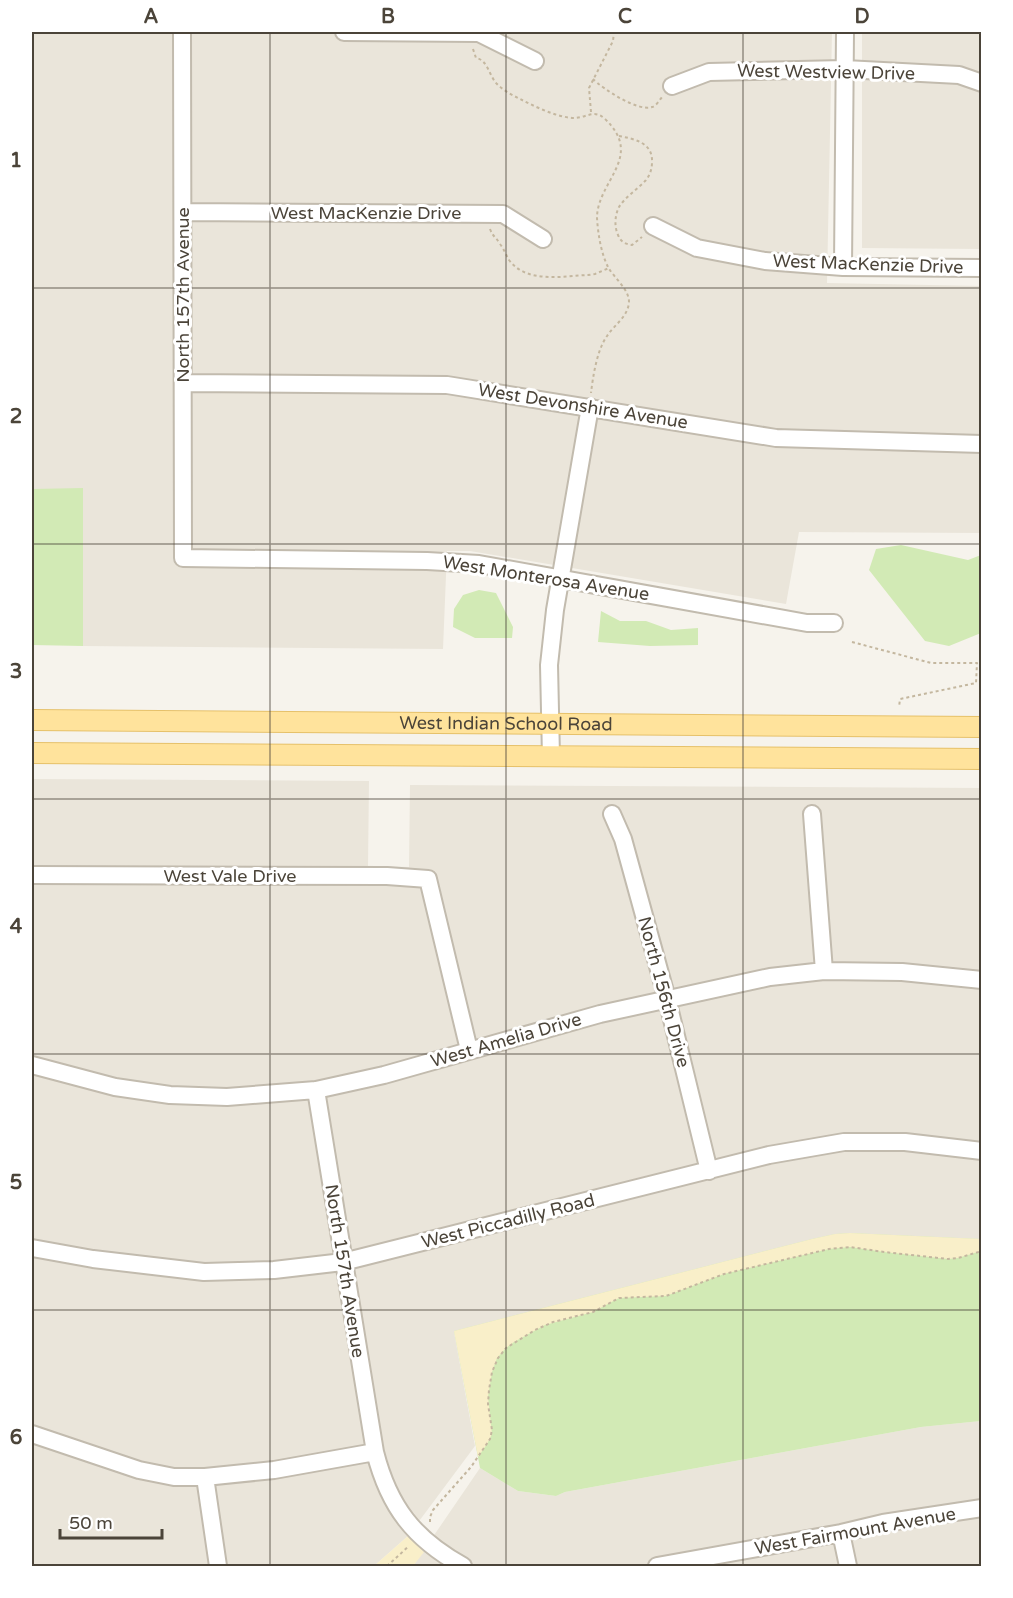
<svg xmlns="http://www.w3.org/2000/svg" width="1013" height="1598" viewBox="0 0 1013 1598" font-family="'Varela Round',sans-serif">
<rect width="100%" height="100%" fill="#f6f3ec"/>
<path fill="#eae5da" d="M32,32h800l-5,251 154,3v247l-182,-1 -13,72 -316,-53h-23l-4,98 -360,-3v-157h-51z
M862,32h119v217l-119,-1z
M32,779l337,2 -1,85 41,1 1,-82 571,3v451l-146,-5 -381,98 21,114 -67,90 -34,30h-342z
M981,1421v145h-568l67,-98 38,23 38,5 9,-4 356,-65z"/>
<path fill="#d2eab5" d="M83,488v158l-51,-1v-156z
M901,545l67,15 13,-5v78l-32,13 -24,-5 -56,-71 7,-21z
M479,590l17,3 17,34 -1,11h-37l-22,-11 1,-18 9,-14z
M601,611l19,10h26l25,9 27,-2v17l-48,1 -52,-4z
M850,1233l131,6v182l-60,6 -356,65 -9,4 -38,-5 -38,-23 -26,-137 358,-92 23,-5z"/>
<path fill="#f9efc9" d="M850,1233l131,6v12l-23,7 -10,1 -64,-7 -34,-5 -21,2 -105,25 -58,22 -47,2 -26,14 -48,13 -31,17 -8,6 -9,10 -5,14 -4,25 4,37 -5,10 -9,13 -24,-126 358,-92 23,-5z
M408,1536l16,16 -11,14h-39z"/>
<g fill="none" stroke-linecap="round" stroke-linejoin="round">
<g stroke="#c2bbae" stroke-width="20">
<path id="minor" d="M182,32l1,526 244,3 52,3 328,59h27
M344,32l135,1 56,28
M672,86l37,-14 136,-3 114,6 23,8
M183,212l320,2 40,25
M653,226l44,22 68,13 78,6 139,1
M843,267l2,-235
M183,383l264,2 329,53 206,6
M551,757l-2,-92 6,-55 35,-203
M612,814l11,25 44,160 42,172
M812,814l12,157
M32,875l355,1 41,3 41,171
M32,1065l83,22 55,8 57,2 89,-7 68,-15 216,-61 170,-37 54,-6 78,1 80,8
M316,1090l59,362c14,55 39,87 88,114
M32,1248l61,11 111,13 70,-2 69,-8 426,-107 75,-13h61l77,9
M32,1434l107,36 35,7h31l69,-7 101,-18
M205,1477l13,89
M841,1533l7,33
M657,1566l184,-33 42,-10 99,-15"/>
</g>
<g stroke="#e6c16a" stroke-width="22">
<g id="major">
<path id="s1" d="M32,720l950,7"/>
<path d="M32,753l950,6"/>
</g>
</g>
<path stroke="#c4b79f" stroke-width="2" stroke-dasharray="3 3" stroke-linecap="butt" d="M473,49l3,9c12,2 13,18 21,26 7,7 15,11 23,15 16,8 34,17 52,19 13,1 22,-10 33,1 40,38 -8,62 -8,99 1,16 4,35 11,49 6,11 21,22 21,35 -1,15 -15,23 -22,34 -10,14 -14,40 -16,57
M593,79c10,10 45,33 59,28 4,-1 7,-6 10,-10
M591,112l-2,-24 24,-47 1,-9
M619,136c16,3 34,7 33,26 0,7 -2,13 -6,18 -8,9 -21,17 -27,27 -4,8 -5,19 -1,28 3,7 7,9 14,10l10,-8
M490,229c3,8 6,8 10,15 4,5 6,11 9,16 18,24 54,16 79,15l7,-1 14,-6
M852,642l79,21h46l-1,20 -76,16 -1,8
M430,1522v-5l3,-7 38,-43 19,-28 2,-9 -4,-26 1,-14 3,-18 6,-14 8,-10 29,-18 18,-8 40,-10 26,-14 47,-2 58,-22 105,-25 21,-2 34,5 64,7 10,-1 24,-7
M387,1566l22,-20"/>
<use href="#minor" stroke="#fff" stroke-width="16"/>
<use href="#major" stroke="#ffe39c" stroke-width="20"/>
</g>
<path fill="none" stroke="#4b4439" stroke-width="1.5" stroke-opacity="0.55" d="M270,32v1534M506,32v1534M743,32v1534M32,288h950M32,544h950M32,799h950M32,1054h950M32,1310h950"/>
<g text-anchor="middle" stroke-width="6" stroke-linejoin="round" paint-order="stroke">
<g font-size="18" fill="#4b4439" stroke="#fff">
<text transform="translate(826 72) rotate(1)" y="6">West Westview Drive</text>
<text x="366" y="219">West MacKenzie Drive</text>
<text transform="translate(868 264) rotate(2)" y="6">West MacKenzie Drive</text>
<text transform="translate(183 295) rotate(-90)" y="6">North 157th Avenue</text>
<text transform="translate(583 406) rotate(9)" y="6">West Devonshire Avenue</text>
<text transform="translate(546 578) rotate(9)" y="6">West Monterosa Avenue</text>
<text dy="6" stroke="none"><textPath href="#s1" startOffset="474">West Indian School Road</textPath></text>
<text x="230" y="882">West Vale Drive</text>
<text transform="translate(664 992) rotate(75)" y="6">North 156th Drive</text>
<text transform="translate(506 1040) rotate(-16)" y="6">West Amelia Drive</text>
<text transform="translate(508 1221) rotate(-14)" y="6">West Piccadilly Road</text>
<text transform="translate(345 1271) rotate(81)" y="6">North 157th Avenue</text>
<text transform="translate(855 1531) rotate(-10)" y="6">West Fairmount Avenue</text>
</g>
</g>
<rect width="1013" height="1598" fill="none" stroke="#ffffff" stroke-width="66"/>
<path d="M60 1529v9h102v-9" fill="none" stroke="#4b4439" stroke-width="3"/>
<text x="69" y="1529" font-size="18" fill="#4b4439" stroke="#ffffff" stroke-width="4.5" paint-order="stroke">50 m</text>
<rect x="33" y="33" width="947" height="1532" fill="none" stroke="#4b4439" stroke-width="2"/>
<g font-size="20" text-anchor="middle" font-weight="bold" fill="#4b4439">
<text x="151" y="23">A</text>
<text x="388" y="23">B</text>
<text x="625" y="23">C</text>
<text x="862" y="23">D</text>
<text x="16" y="167">1</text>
<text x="16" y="423">2</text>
<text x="16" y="678">3</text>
<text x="16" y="933">4</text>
<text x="16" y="1189">5</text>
<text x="16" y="1444">6</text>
</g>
</svg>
